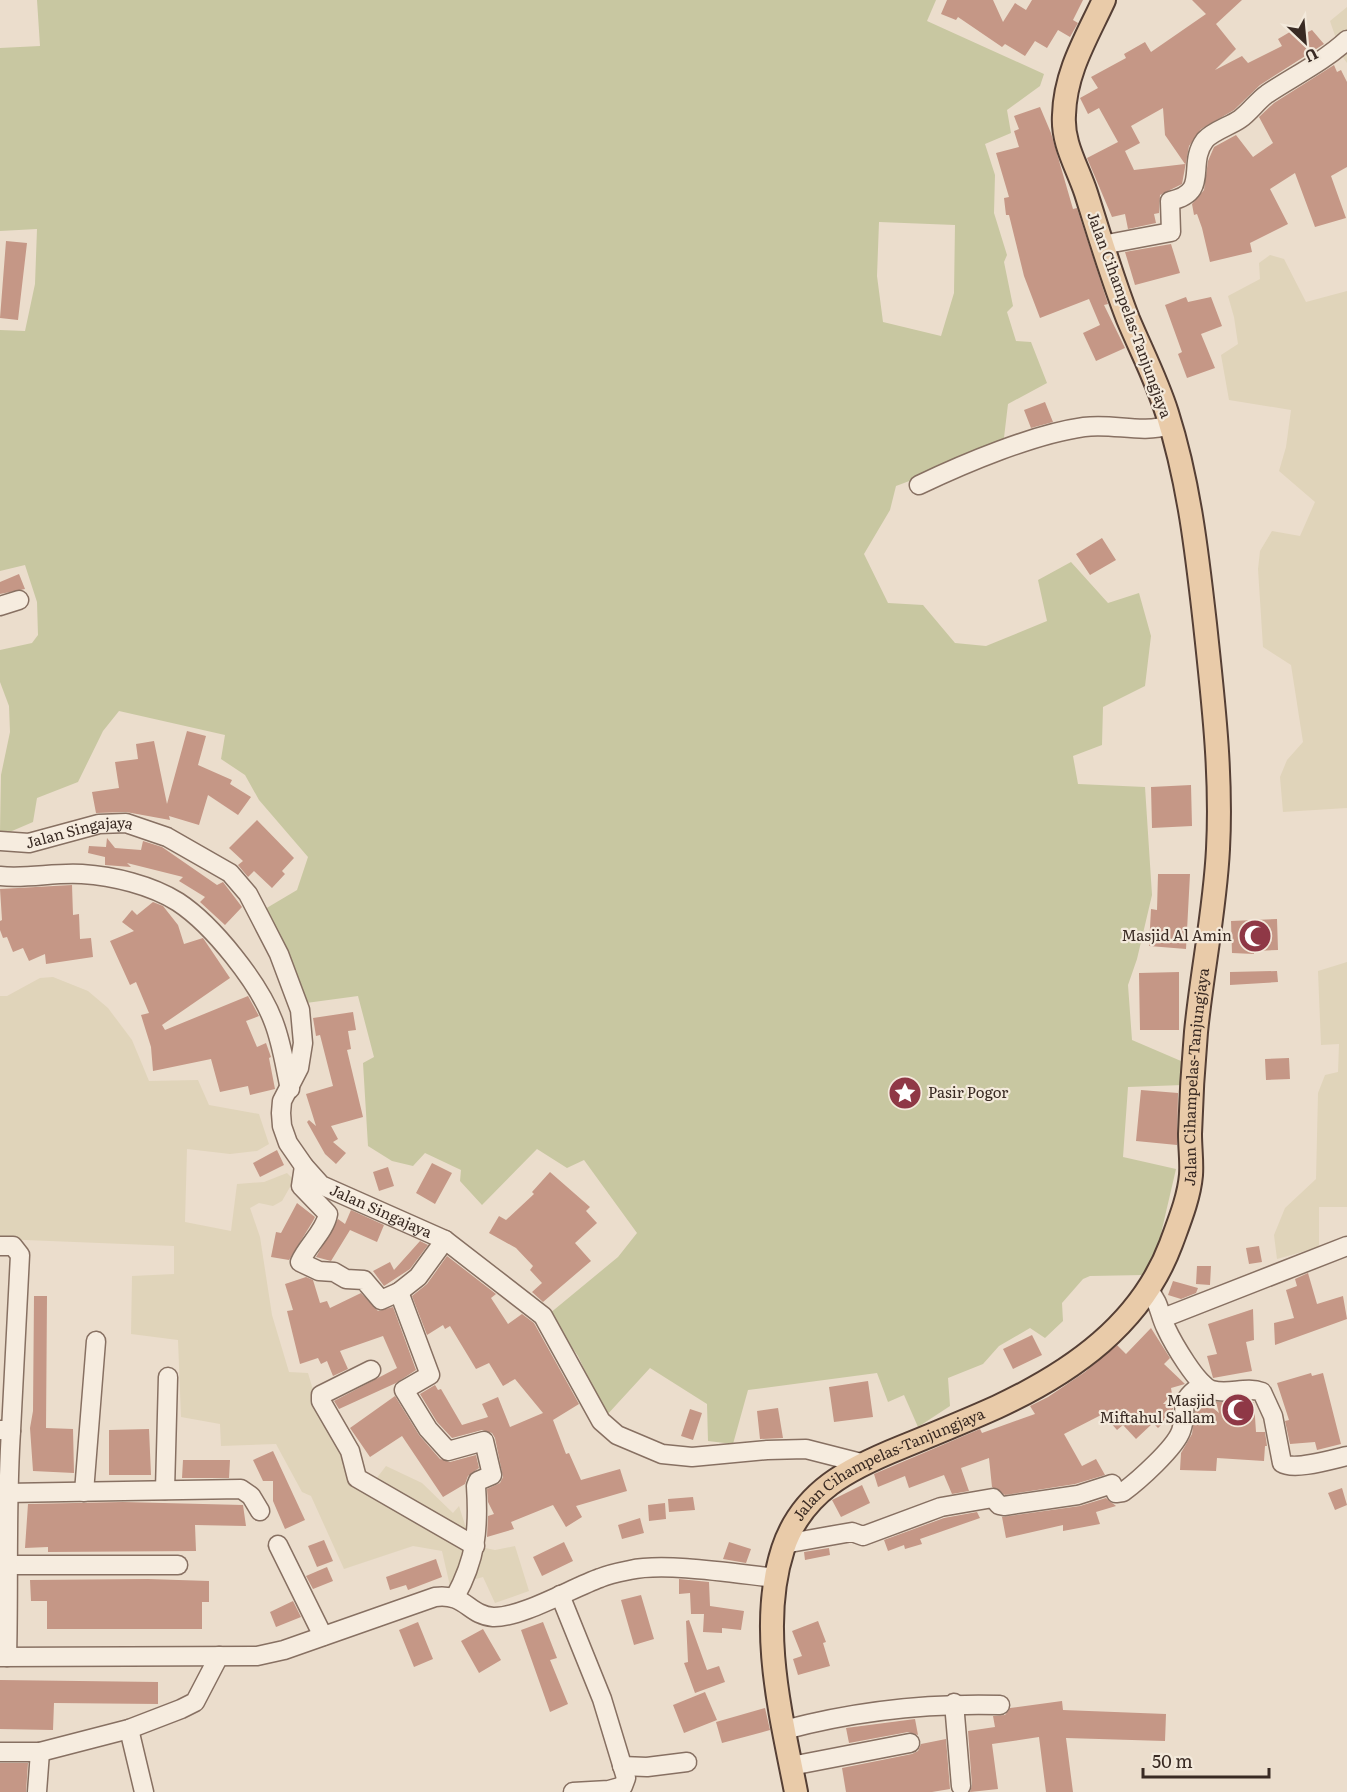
<svg xmlns="http://www.w3.org/2000/svg" width="1347" height="1792" viewBox="0 0 1347 1792" font-family="Literata,serif">
<rect width="100%" height="100%" fill="#ebddcc"/>
<path fill="#e0d4ba" d="M1347,7v56l-5,-7 -12,-35z
M1270,255l14,4 22,43 41,-11v517l-64,4 -3,-35 7,-17 16,-18 -12,-77 -28,-18 -5,-78 2,-18 12,-20 28,5 15,-34 -36,-31 7,-24 5,-37 -62,-10 -8,-45 17,-11 -4,-27 -6,-21 32,-17 -1,-16z
M1347,962v245h-28v40l-42,12 -3,-24 11,-27 31,-29 2,-86 7,-18 13,-3 1,-28 -18,1 -3,-74z
M53,977l35,14 20,17 24,32 17,41 49,-1 11,25 50,9 10,30 -12,7 -27,3 -43,-5 -2,73 46,9 6,-47 27,-2 23,-9 7,7 -12,21 -9,5 -14,-3 -9,5 10,29 12,78 17,57 19,1 11,37 25,44 2,14 30,11 10,-13 36,17 31,30 6,-7 8,25 13,16 15,3 20,-4 14,45 -34,12 -12,-26 -33,9 -8,-35 -29,-5 -69,23 -33,-73 -9,-4 -26,-48 -55,2 -1,-22 -39,-7 -3,-77 -47,-6 1,-58 42,-2v-28l-174,-7v-243h7l33,-18z"/>
<path fill="#c8c7a1" fill-rule="evenodd" d="M37,0h899l-9,21 117,53 -4,12 -33,24 4,23 -26,11 10,31 -1,38 13,42 -3,7 9,44 -6,6 9,29 15,1 16,41 -39,21 -5,42 -107,40 -6,24 -26,44 24,49 35,2 32,38 31,3 61,-25 -9,-41 33,-18 37,41 31,-10 12,43 -6,50 -42,21 -1,38 -29,11 5,28 67,3 7,108 -15,64 -9,26 4,55 49,21 2,24 -55,2 -5,70 53,12 -20,86 -12,20 -54,1 -7,3 -21,24 1,18 -18,17 -15,-10 -31,18 -16,18 -35,14 2,28 -32,21 -14,-32 -16,7 -11,-29 -129,17 -15,54 -25,-3 -1,-37 -57,-36 -44,48 -28,-60 -29,-42 69,-57 19,-24 -53,-73 -17,8 -30,-19 -55,56 -22,-24 1,-11 -36,-17 -12,13 -21,-5 -24,-15 -5,-83 11,-6 -16,-61 -52,7 -41,-94 32,-19 11,-33 -49,-57 -14,-25 -24,-16 4,-24 -106,-24 -16,20 -25,51 -41,16 -4,24 -28,12 -5,-2 1,-57 9,-43 -1,-26 -9,-24v-32l32,-7 6,-8 -1,-33 -12,-37 -25,6v-241l25,1 10,-47 2,-55 -37,2v-183l40,-2zM879,222l76,3 -1,68 -13,43 -58,-14 -6,-46z"/>
<path fill="#c59786" fill-rule="evenodd" d="M947,0h46l10,22 12,-19 11,7 6,-10h51l-10,20 5,3 -8,14 -12,-7 -11,18 -12,-7 -10,15 -20,-12 -3,3 -44,-30 -2,3 -15,-6z
M1192,0h50l-26,24 20,25 -21,21 27,-14 6,7 34,-17 -4,-7 22,-13 4,8 8,-4 12,14 -64,41 -26,25 -33,19 -12,17 -7,38 -22,11 -1,18 -5,1 2,9 -28,6 -3,-15 -13,3 -25,-59 31,-16 -19,-34 -11,6 -8,-16 18,-10 -7,-11 35,-19 -2,-4 21,-12 6,10 55,-38zM1163,108l2,27 20,29 -51,6 -9,-19 15,-8 -9,-17z
M1334,65l3,7 4,-2 6,12v85l-16,9 15,42 -31,9 -20,-54 -25,16 18,35 -38,19 2,9 -42,10 -8,-34 -5,-14 -3,1 -2,-11 12,-14 4,-29 6,-14 22,-12 17,22 20,-14 -14,-26 15,-14z
M1040,107l11,26 22,76 4,-1 31,96 -4,1 21,43 -29,13 -13,-28 17,-8 -11,-26 -49,19 -16,-42 -15,-61h-3l-2,-17 5,-1 -13,-44 23,-6 -5,-16 5,-2 -5,-13z
M6,241l21,2 -9,77 -18,-2z
M1171,244l9,29 -45,12 -10,-33z
M1186,297l2,5 23,-5 11,29 -21,8 14,34 -28,10 -9,-24 4,-2 -17,-47z
M1045,402l8,20 -22,6 -7,-18z
M1102,538l14,22 -26,15 -14,-21z
M19,574l6,15 -25,5v-12z
M187,731l19,5 -8,29 34,15 -2,4 21,13 -13,18 -30,-20 -9,30 -30,-9 1,4 -44,-8 -30,1 -4,-21 27,-4 -4,-26 23,-3 -2,-15 18,-3 13,63z
M1191,785l1,41 -40,2 -1,-41z
M257,820l37,38 -12,13 3,3 -13,14 -18,-17 -6,6 -10,-12 5,-4 -14,-13z
M107,838l8,10 26,2 2,-9 19,6 55,38 6,-3 19,25 -17,18 -25,-23 5,-5 -26,-16 4,-4 -56,-14 4,4 -26,-2v-8l-17,-4 1,-7 17,1z
M1158,874h32l-4,75 -37,-3 2,-37 6,1z
M72,885l1,30 6,-1 1,25 11,-1 2,19 -47,7 -1,-10 -16,7 -6,-13 -10,4 -6,-15 -4,1 -3,-8v-9l2,-1 -2,-31z
M153,902l10,4 15,19 6,19 19,-6 27,40 -68,47 3,5 83,-34 11,20 -13,5 11,26 9,-4 5,14 -2,1 6,31 -25,6 -2,-9 -28,6 -9,-33 -58,12 -2,-24 -10,-32 8,-2 -13,-31 -6,3 -20,-44 24,-10 -12,-9 10,-12 5,5z
M1277,919l1,31 -24,1v3l-22,-1 -1,-32z
M1277,971l1,11 -48,3v-13z
M1179,972v58h-39l-1,-57z
M353,1012l3,18 -8,1 3,18 -4,1 16,67 -32,9 7,13 -5,3 13,11 -10,11 -11,-10 -18,-32 2,-2 7,6 -10,-32 27,-8 -13,-51 -4,1 -3,-18z
M1289,1058l1,21 -24,1 -1,-21z
M1141,1090l37,3 -1,52 -41,-4z
M277,1150l7,15 -24,12 -7,-14z
M432,1163l20,10 -17,31 -19,-11z
M388,1167l6,19 -15,5 -6,-19z
M550,1172l40,35 -4,4 11,12 -22,20 16,18 -48,41 -11,-10 10,-9 -12,-13 3,-4 -17,-18 -27,-15 10,-17 7,4 28,-26 -2,-2z
M297,1203l18,14 -2,4 -24,39 -18,-3 5,-25 5,1z
M351,1210l33,15 -7,17 -27,-12 -19,31 -15,-4 22,-38 7,5z
M420,1241l8,4 -18,24 -26,17 -11,-15 17,-9 4,8z
M1259,1246l3,16 -13,2 -3,-16z
M447,1256l49,38 -5,4 17,26 14,-10 12,9 45,81 -26,16 13,34 3,-1 12,27 39,-11 7,22 -51,15 6,11 -16,10 -13,-22 -42,17 3,7 -27,8 1,-21 6,-2 -6,-12 -1,-13 13,-6 3,-6 -8,-39 -3,-5 -10,-3 -30,8 -15,-16 -17,-28 15,-9 3,5 3,-1 21,36 26,-8 -6,-13 16,-7 12,30 33,-14 -28,-34 -12,7 -14,-23 -13,6 -26,-43 -5,3 -2,-4 -16,10 -15,-39 15,-12z
M1197,1266h14l-1,19 -14,-1z
M1308,1273l9,31 26,-8 4,23 -72,26 -1,-22 20,-5 -8,-28 11,-4 -2,-7z
M306,1277l7,3 7,23 7,-2 3,7 31,-15 17,18 15,-4 23,63 -20,13 -57,26 -5,-8 63,-33 -14,-32 -43,15 8,18 -15,7 -6,-15 -6,3 -3,-6 -18,6 -13,-53 6,-1 -8,-26z
M1173,1281l25,7 -2,5 -15,6 -13,-4z
M34,1296h13l-1,132 27,1 1,44 -41,-2 -3,-43 3,-17z
M1253,1309l1,31 -8,2 6,29 -39,7 -6,-22 10,-2 -9,-30z
M1151,1328l19,30 -6,6 21,20 -14,4 1,6 -9,10h10v9l-15,15 -5,-5 -17,16 -13,-14 -6,5 -14,-16 -39,20 18,32 14,-7 9,16 -30,9 -70,11 -13,-8 -3,-29 -28,10 8,23 -17,3 -8,-19 -35,13 -4,-12 -27,11 -4,-13 106,-45 2,4 53,-19 -5,-8 18,-9 37,-25 32,-27 9,9z
M1032,1335l10,20 -29,14 -10,-20z
M1311,1373l1,3 11,-3 18,71 -24,6 -2,-8 -25,2 -5,-23 4,-1 -12,-37z
M868,1381l5,36 -39,5 -5,-35z
M395,1396l24,39 21,24 10,3 26,-7 3,13 -11,8 -3,8 -22,13 -41,-61 -32,21 -20,-29z
M1216,1402h38l2,30h9l2,14h-2l-1,15 -47,-3 -1,13 -36,-1 1,-17 11,-19 4,-29 11,-2 12,10z
M778,1408l5,30 -23,1 -3,-28z
M690,1409l12,4 -9,27 -12,-4z
M149,1429l2,46h-42v-45z
M273,1451l32,69 -20,9 -12,-28v-20h-10l-10,-21z
M183,1460h47l-1,18h-47z
M862,1485l8,18 -29,14 -9,-17z
M1342,1488l5,17 -12,5 -7,-17z
M693,1497l2,13 -26,2 -1,-13z
M1106,1498l10,8 -20,6 4,12 -37,7v-6l-57,13 -4,-21 78,-11z
M123,1502l120,3 3,21 -51,-1 1,26 -148,1v-5l-23,1 3,-44z
M665,1503l1,16 -17,2 -1,-16z
M977,1512l3,6 -60,21 2,5 -17,5 -1,-4 -16,6 -4,-11 60,-22z
M640,1518l4,15 -22,6 -4,-14z
M324,1540l9,21 -16,6 -9,-21z
M564,1542l9,19 -31,15 -9,-19z
M729,1542l22,7 -5,14 -23,-4z
M829,1548l1,7 -25,5 -1,-8z
M436,1559l6,18 -34,13 -2,-5 -16,5 -4,-13z
M327,1567l6,14 -20,8 -7,-13z
M148,1579l61,2v21h-7v27h-155v-28h-16l-1,-21z
M679,1579l30,3 1,24 34,5 -3,19 -19,-2v5l-19,-1 1,-18h-13l-1,-21 -11,1z
M641,1595l13,44 -20,6 -13,-45z
M293,1601l8,16 -25,10 -6,-15z
M689,1620l18,50 12,-4 6,16 -30,11 -11,-30 4,-1 -2,-41z
M818,1621l8,21 -3,1 7,23 -32,9 -5,-16 9,-3 -10,-25z
M418,1622l15,37 -19,8 -15,-37z
M543,1622l14,36 -7,2 18,44 -18,8 -29,-82z
M483,1629l18,31 -22,13 -18,-32z
M0,1680l158,2v22l-104,-1 -1,27 -53,-1z
M705,1692l12,28 -33,13 -11,-28z
M1062,1701l1,9 103,4 -1,27 -99,-3 7,54h-27l-7,-55 -47,7 6,45 -28,3 2,-7 -4,-54 27,-4 -2,-11 12,-1 5,-7z
M765,1708l5,22 -48,13 -6,-21z
M915,1719l3,16 -10,-3 -59,11 -3,-15z
M946,1739l4,50 -18,3h-86l-4,-24 70,-14 6,-3 3,-7z
M0,1763h28l-2,29h-26z"/>
<g fill="none" stroke-linecap="round" stroke-linejoin="round">
<g stroke="#877062" stroke-width="21">
<g id="minor">
<path d="M1102,245l69,-13 -1,-31c41,-9 16,-36 35,-61 8,-9 25,-14 35,-21 10,-7 17,-18 27,-25 27,-18 56,-32 80,-54"/>
<path d="M919,485c46,-22 115,-51 165,-58 30,-4 57,7 86,-2"/>
<path d="M0,606l19,-6"/>
<path id="s1" d="M0,841l29,2 70,-19 27,-1 41,14 63,36 18,21 14,27 17,33 21,56 3,33 -4,25 -17,33 -1,12 1,13 6,17 16,23 17,19 124,55 98,76 58,105 16,14 45,19 30,3 75,-7 39,-1 55,14"/>
<path d="M0,876c28,3 55,-4 82,-2 31,2 69,11 96,28 35,23 82,82 96,121 8,21 11,44 16,66"/>
<path d="M304,1166l-3,20 27,28c-3,17 -21,32 -28,48l19,9 15,1 12,7 18,1 17,20 18,-8 31,83 -26,15 24,39 20,22 36,-10 8,34 -14,6 -2,5c3,43 0,73 -21,111"/>
<path d="M0,1246h13l7,9 -9,176 -10,-1"/>
<path d="M1149,1291c11,12 10,23 17,37 6,13 32,59 46,62 16,5 34,-4 50,2l11,24 9,47c12,8 51,-4 65,-7"/>
<path d="M399,1292l19,-15 27,-37"/>
<path d="M1163,1318l184,-72"/>
<path d="M371,1370l-50,25v6l29,50 7,27 118,68"/>
<path d="M165,1490l3,-113"/>
<path d="M84,1492l12,-151"/>
<path d="M6,1493l235,-4 10,7 9,15"/>
<path d="M784,1544l68,-12 11,4 78,-29 52,-9 6,7 5,1 74,-11 31,-10 3,-1 4,9 7,-1c15,-11 52,-44 58,-61 9,-25 -7,-27 22,-47"/>
<path d="M278,1545l45,91"/>
<path d="M0,1565h178"/>
<path d="M560,1595l42,104 24,79 -3,8 -14,4 -36,2"/>
<path d="M0,1657l257,-1 27,-6 151,-53c31,-4 33,18 58,20 28,1 79,-29 107,-39 9,-4 20,-6 30,-8 36,-8 108,4 146,8"/>
<path d="M7,1657c2,-75 -1,-151 4,-226"/>
<path d="M954,1703l7,83"/>
<path d="M129,1729l15,63"/>
<path d="M784,1730c71,-19 142,-27 216,-25"/>
<path d="M0,1752h40l-3,40"/>
<path d="M40,1752l89,-23 52,-20 14,-7 24,-46"/>
<path d="M622,1766l25,1 40,-5"/>
<path d="M791,1766l119,-23"/>
</g>
</g>
<g stroke="#553f35" stroke-width="26">
<g id="major">
<path id="s2" d="M796,1792c-15,-77 -38,-166 -13,-243 19,-58 67,-81 119,-102 32,-13 64,-26 95,-40 75,-35 144,-83 174,-163 8,-22 18,-46 20,-69 1,-13 -1,-27 -1,-41 1,-34 3,-68 6,-102 6,-61 19,-122 22,-183 4,-75 -5,-150 -13,-225 -8,-71 -16,-142 -38,-211 -10,-32 -26,-63 -39,-94 -16,-41 -29,-85 -42,-126 -9,-27 -24,-50 -22,-78 1,-43 23,-78 40,-115"/>
</g>
</g>
<use href="#minor" stroke="#f6ecdf" stroke-width="18"/>
<use href="#major" stroke="#e9cba9" stroke-width="22"/>
</g>
<defs>
<g id="mosque-disc" transform="scale(1.725)"><circle r="9.5" fill="#8f3846" stroke="#f3e9db"/><path d="M3.5-4.9A6 6 0 1 0 3.5 4.9A5 5 0 1 1 3.5-4.9Z" fill="#fff"/></g>
<g id="sight-disc" transform="scale(1.725)"><circle r="9.5" fill="#8f3846" stroke="#f3e9db"/><path d="M0-6L1.8-2.2L6-1.7L2.9 1.2L3.7 5.4L0 3.3L-3.7 5.4L-2.9 1.2L-6-1.7L-1.8-2.2Z" fill="#fff"/></g>
</defs>
<g fill-rule="evenodd">
<use href="#mosque-disc" x="1255" y="936"/>
<use href="#sight-disc" x="905" y="1093"/>
<use href="#mosque-disc" x="1238" y="1410"/>
</g>
<g text-anchor="middle" stroke-width="4.5" stroke-linejoin="round" paint-order="stroke">
<g font-size="15" fill="#392a23" stroke="#f3e9db">
<text transform="translate(1129 315) rotate(70)" y="5">Jalan Cihampelas-Tanjungjaya</text>
<text dy="5" stroke="none"><textPath href="#s1" startOffset="81">Jalan Singajaya</textPath></text>
<text dy="5" stroke="none"><textPath href="#s2" startOffset="927">Jalan Cihampelas-Tanjungjaya</textPath></text>
<text dy="5" stroke="none"><textPath href="#s1" startOffset="657">Jalan Singajaya</textPath></text>
<text dy="5" stroke="none"><textPath href="#s2" startOffset="388">Jalan Cihampelas-Tanjungjaya</textPath></text>
</g>
<g font-size="15" fill="#392a23" stroke="#f3e9db" text-anchor="end">
<text x="1232" y="941">Masjid Al Amin</text>
<text x="928" y="1098" text-anchor="start">Pasir Pogor</text>
<text x="1215" y="1406">Masjid<tspan x="1215" dy="17">Miftahul Sallam</tspan></text>
</g>
</g>
<g transform="translate(1305 42) rotate(154)" stroke="#f3e9db" stroke-width="4.5" paint-order="stroke">
<path d="M0-4.5L10 22L0 15L-10 22Z" fill="#392a23"/>
<text y="-9" font-size="16" font-weight="bold" text-anchor="middle" fill="#392a23">U</text>
</g>
<path d="M1143 1768v9h126v-9" fill="none" stroke="#392a23" stroke-width="3"/>
<text x="1152" y="1768" font-size="18" fill="#392a23" stroke="#f3e9db" stroke-width="4.5" paint-order="stroke">50 m</text>
</svg>
